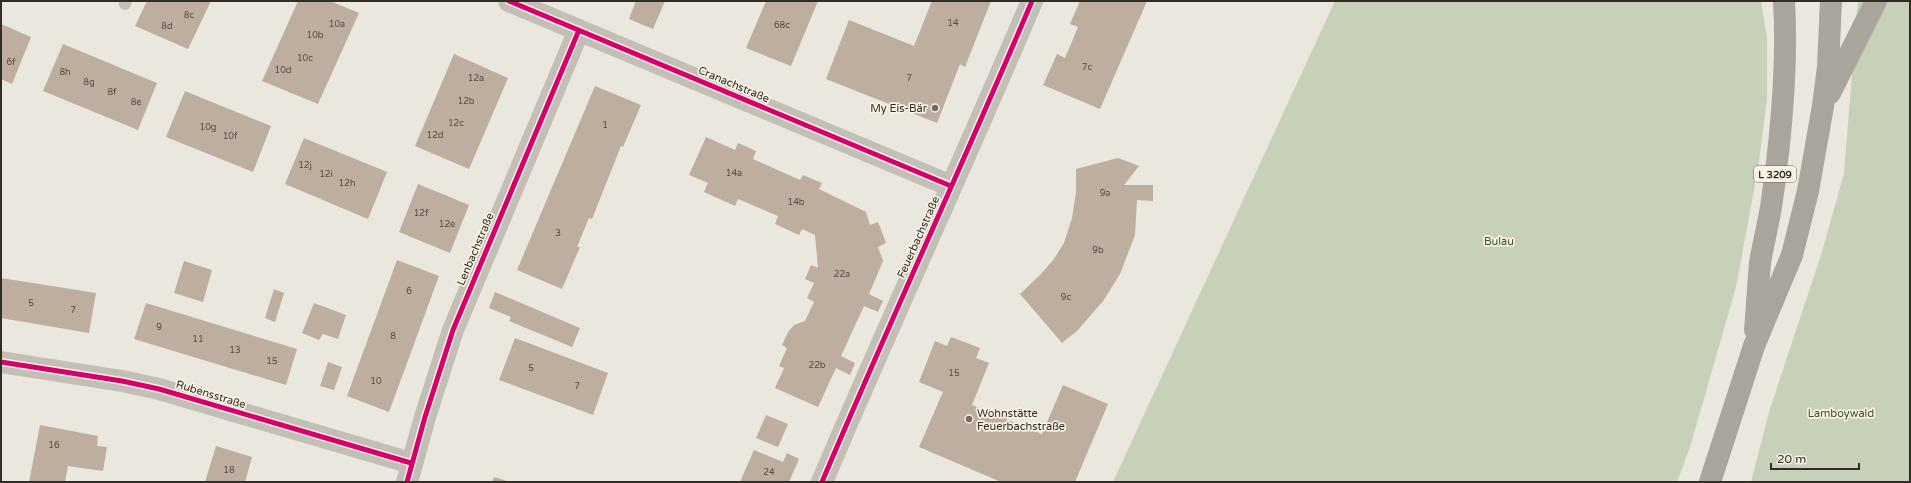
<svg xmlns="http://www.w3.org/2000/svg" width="1911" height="483" viewBox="0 0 1911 483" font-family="'Varela Round',sans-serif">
<rect width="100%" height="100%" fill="#eae7de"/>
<path fill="#c7d0b8" d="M1335,1h426l6,37v61l-9,70 -22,118 -46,160 -13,35h-564z
M1858,1h52v481h-159l18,-70 53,-160 22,-79z"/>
<path fill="#bdaea0" d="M147,1h64l-23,48 -53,-23z
M298,1h32l29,12 -41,91 -56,-23z
M636,1h29l-12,28 -24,-10z
M766,1h52l-27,65 -45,-18z
M932,1h59l-26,66 -5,-3 -23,59 -111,-44 23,-59 65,26z
M1080,1h67l-47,108 -57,-24 14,-31 8,4 13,-31 -8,-3z
M1,24l30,13 -19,47 -11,-5z
M63,44l94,39 -19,47 -95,-39z
M454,54l54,24 -39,91 -54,-23z
M595,86l46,19 -18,42 -2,-1 -29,73 -3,-1 -12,29h3l-18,42 -45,-19z
M185,91l86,35 -18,46 -87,-35z
M706,137l29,13 3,-7 18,8 -3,8 47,21 3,-5 19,8 -3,6 47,23 4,13 8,-3 8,21 -8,4 5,14 -14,33 14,7 -5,11 -14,-6 -23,50 14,7 -5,12 -14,-7 -18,39 -43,-19 9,-20 -5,-2 8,-18 -5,-3 6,-13 6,-7 11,-4 9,-19 -7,-4 7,-15 -9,-4 6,-14 7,3 -3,-33 -13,-6 -3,6 -24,-11 3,-8 -40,-17 -3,7 -31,-14 4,-9 -19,-8z
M304,138l83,34 -19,47 -83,-35z
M1118,158l21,8 -15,19h29v16l-16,-1 -2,35 -15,39 -17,27 -25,29 -16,13 -42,-49 21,-20 13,-15 10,-16 8,-25 4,-25v-24z
M418,184l51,21 -19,48 -51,-21z
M397,260l42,16 -50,136 -42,-16z
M184,261l28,9 -9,32 -29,-9z
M1,278l95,15 -7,40 -88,-15z
M274,289l10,4 -9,29 -10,-4z
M495,292l85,36 -8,19 -63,-26 2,-4 -22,-9z
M146,303l151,46 -11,36 -152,-46z
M314,303l32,12 -8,24 -15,-5 -4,6 -17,-7z
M951,337l29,11 -4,10 13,5 -17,42 70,29 21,-49 45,19 -33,78h-74l-82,-35 24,-55 -24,-10 16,-41 12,5z
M515,338l93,35 -15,42 -94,-35z
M328,362l14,5 -8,23 -14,-4z
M766,415l22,9 -10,23 -22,-9z
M40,425l58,11 -1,10 10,1 -4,24 -35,-5 -3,16h-36z
M216,446l36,11 -7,25h-40z
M754,450l29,12 4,-9 12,6 -10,23h-49z
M494,477l16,5h-18z"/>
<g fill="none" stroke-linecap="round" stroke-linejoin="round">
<path stroke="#c3beb6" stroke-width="12" d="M125,4l1,-3"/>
<path stroke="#c3beb6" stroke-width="22" d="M509,1l442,185
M1,362l121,19 37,8 252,74
M407,482l18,-65 28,-87 126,-300
M822,482c68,-161 142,-320 210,-481"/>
<path stroke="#a9a59d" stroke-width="22" d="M1830,93l46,-92
M1755,330c2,-22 3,-45 5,-67 3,-19 8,-37 11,-56 10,-68 17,-138 13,-206
M1710,482l44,-136 38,-91 16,-64 15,-85 5,-39 3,-66"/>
<g stroke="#f8f2e4" stroke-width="8">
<path id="cycleway" d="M509,1l442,185
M1,362l121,19 37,8 252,74
M407,482l18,-65 28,-87 126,-300
M822,482c68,-161 142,-320 210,-481"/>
</g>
<use href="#cycleway" stroke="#d6006c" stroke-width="5"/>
</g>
<g fill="#736d66" stroke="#f8f2e4" stroke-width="1.5">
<circle cx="935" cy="108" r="4"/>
<circle cx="969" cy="419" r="4"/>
</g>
<g text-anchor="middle" stroke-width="3.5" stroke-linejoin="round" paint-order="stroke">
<g font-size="9" fill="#564c44">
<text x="189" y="18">8c</text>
<text x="953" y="26">14</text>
<text x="337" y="27">10a</text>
<text x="782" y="28">68c</text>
<text x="167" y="29">8d</text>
<text x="315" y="38">10b</text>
<text x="305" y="61">10c</text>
<text x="11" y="65">6f</text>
<text x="1087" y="70">7c</text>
<text x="283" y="73">10d</text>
<text x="65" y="75">8h</text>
<text x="476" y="81">12a</text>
<text x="909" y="81">7</text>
<text x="89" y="85">8g</text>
<text x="112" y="95">8f</text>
<text x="466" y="104">12b</text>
<text x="136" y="105">8e</text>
<text x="456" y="126">12c</text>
<text x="605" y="128">1</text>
<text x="208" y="130">10g</text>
<text x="435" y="138">12d</text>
<text x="230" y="139">10f</text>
<text x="305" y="168">12j</text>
<text x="734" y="176">14a</text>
<text x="326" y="177">12i</text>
<text x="347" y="186">12h</text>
<text x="1105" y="196">9a</text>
<text x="796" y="205">14b</text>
<text x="421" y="216">12f</text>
<text x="447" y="227">12e</text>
<text x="558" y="236">3</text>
<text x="1098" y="253">9b</text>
<text x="842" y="277">22a</text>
<text x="409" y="294">6</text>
<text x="1066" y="300">9c</text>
<text x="31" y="306">5</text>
<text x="73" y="313">7</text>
<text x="159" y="330">9</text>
<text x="393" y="339">8</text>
<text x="198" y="342">11</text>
<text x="235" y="353">13</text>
<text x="272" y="364">15</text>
<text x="817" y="368">22b</text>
<text x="531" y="371">5</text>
<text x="954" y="376">15</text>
<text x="376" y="384">10</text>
<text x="577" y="389">7</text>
<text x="54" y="448">16</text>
<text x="229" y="473">18</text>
<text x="769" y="475">24</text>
</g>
<rect fill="#f8f2e4" stroke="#6e675f" stroke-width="1" x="1754" y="166" width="42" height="16" rx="3"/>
<g font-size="10" font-weight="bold" fill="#332c26">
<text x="1775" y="178">L 3209</text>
</g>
<g font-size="11" fill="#332c26" stroke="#f8f2e4">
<text transform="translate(734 84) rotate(23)" y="4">Cranachstraße</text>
<text transform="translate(918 237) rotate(-66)" y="4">Feuerbachstraße</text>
<text transform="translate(475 249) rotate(-67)" y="4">Lenbachstraße</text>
<text transform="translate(211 394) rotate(17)" y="4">Rubensstraße</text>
</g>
<g font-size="11" fill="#332c26" stroke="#f8f2e4" text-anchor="end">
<text x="927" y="112">My Eis-Bär</text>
<text x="977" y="417" text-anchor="start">Wohnstätte<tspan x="977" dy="13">Feuerbachstraße</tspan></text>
</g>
<g font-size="11" fill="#3c512a" stroke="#f8f2e4">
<text x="1499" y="245">Bulau</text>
<text x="1841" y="417">Lamboywald</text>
</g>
</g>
<rect width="1911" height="483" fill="none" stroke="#332c26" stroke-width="4"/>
<path d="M1771 463v6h88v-6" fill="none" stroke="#332c26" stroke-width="2"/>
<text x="1777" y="463" font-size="12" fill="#332c26" stroke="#f8f2e4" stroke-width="3" paint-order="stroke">20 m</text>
</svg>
